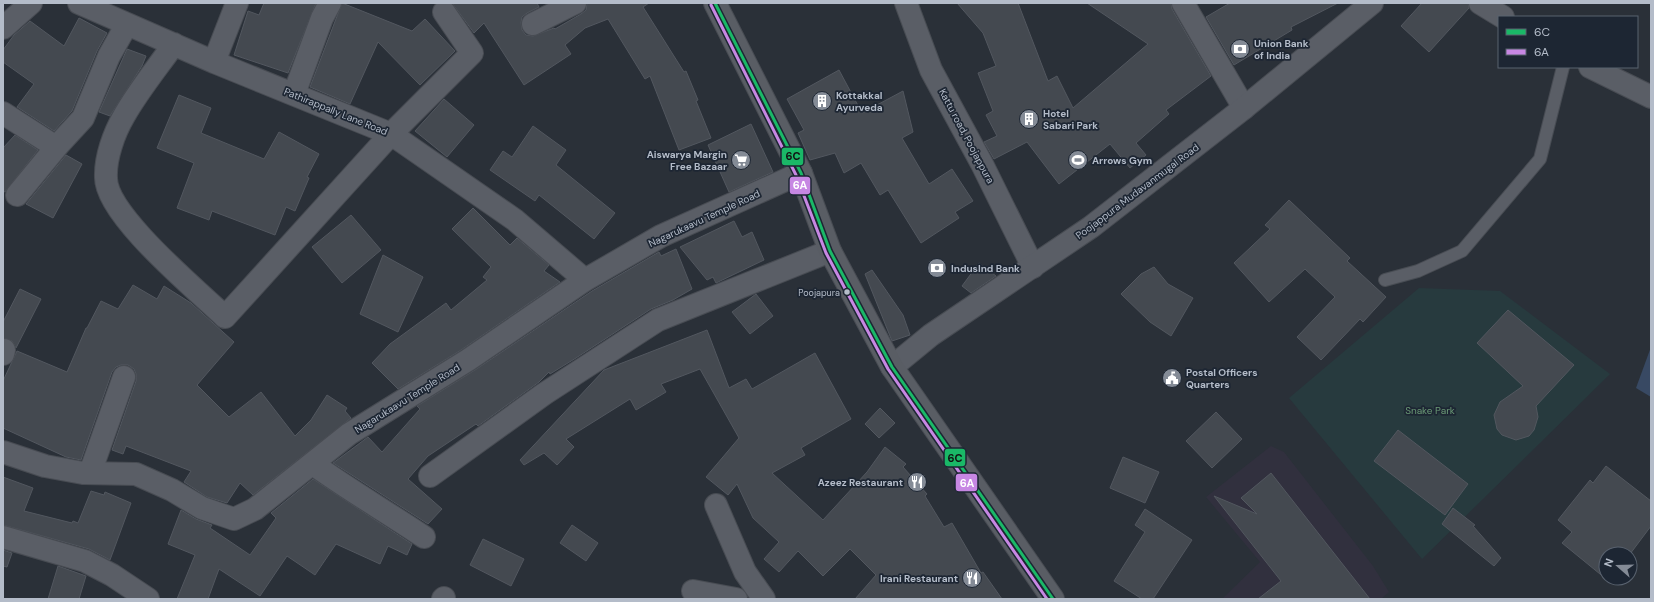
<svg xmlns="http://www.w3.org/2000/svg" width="1654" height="602" viewBox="0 0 1654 602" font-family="'DM Sans',sans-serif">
<rect width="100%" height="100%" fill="#2a3038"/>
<path fill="#31303e" d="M1271,446l13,6 89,114 16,26 -8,7h-159l38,-37 -54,-65z"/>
<path fill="#273a3e" d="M1419,288l81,3 110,83 -188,185 -133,-161z"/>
<path fill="#384963" d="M1651,347v50l-15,-9z"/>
<path fill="#444950" stroke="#52575f" d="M264,3h52l-28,70 -54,-18 14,-44 11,4z
M342,3l70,28 13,-12 30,32 -35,34 -42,-43 -28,62 -40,-17z
M452,3h85l2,4 -12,6 -5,4 -1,6 1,7 4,5 7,1 21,-8 1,1 26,-15 5,-4 1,-7h62l-6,4 41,65 2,-1 12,29 -2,1 15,37 -32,12 -29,-74 -5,3 -37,-60 -23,9 -20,17 6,9 -47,31 -40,-62 -10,10z
M957,3h61l30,78 9,-5 16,32 75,-64 -61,-41h84l1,6 39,67 -45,34 3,4 -33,29 10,12 -16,13 -20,-24 -51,40 -32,-42 -33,17 -10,-17 13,-6 -11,-21 7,-4 -15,-38 18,-7 -13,-33z
M1230,3h108l-47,24 1,3 -58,35 -28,-48z
M1422,3h46l1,5 -40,44 -28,-26z
M79,18l28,15 -10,18 -25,60 -18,20 -37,-24 17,-23 -31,-22v-12l11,-15 16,-14 34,25z
M127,49l19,7 -4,10 -32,50 -11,-4z
M839,70l23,43 41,-22 10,41 -11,6 27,46 23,-15 21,32 -18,11 4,6 -38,25 -33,-53 -8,5 -19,-32 -17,10 -9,-20 -25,7 -12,-27 6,-3 -17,-31z
M179,95l32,13 -10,25 63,26 15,-27 40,22 -12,23 2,1 -14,33 -9,-4 -11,28 -63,-24 -3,9 -32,-12 17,-45 -37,-15z
M444,99l30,26 -27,32 -32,-26z
M751,124l22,48 -44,20 -21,-47z
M533,126l33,24 -10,15 59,48 -21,26 -55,-44 -4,6 -45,-31 13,-19 9,6z
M15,135l23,15 -33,42 -2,-1v-43z
M66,155l16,9 -29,54 -27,-14z
M1289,200l61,58 -3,3 39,36 -23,25 -3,-3 -39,41 -24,-23 38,-40 -30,-28 -36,33 -35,-39 36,-34 -5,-4z
M473,208l37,37 7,-7 32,27 -5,6 16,11 -99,68 -63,39 -26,-26 18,-19 56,-41 5,7 36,-30 -4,-3 8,-10 -39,-38z
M351,215l30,35 -39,33 -30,-36z
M734,221l8,16 10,-5 12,28 -48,23 -3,-6 -6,3 -27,-33z
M676,249l16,40 -19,11 -22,9 -75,49 -26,16 -1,-2 -10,10 -61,44 -2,-2 -48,32 -20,23 34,30 -14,15 -95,-61 35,-26 14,15 38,-43 -3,-3 58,-36 117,-79 67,-39 2,4z
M383,255l40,22 -25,55 -38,-18z
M979,263l17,13 -25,17 -9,-7z
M1154,267l14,17 25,14 -22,38 -21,-14 -29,-28 20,-20z
M872,270l31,45 7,20 -18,6 -27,-67z
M133,285l24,14 7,-13 27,17 43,39 -37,43 32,32 32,-25 34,44 16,-16 16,-25 20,13 -2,3 6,7 -98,77 -13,-12 -13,20 -20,-6 -23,-15 7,-11 -65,-25 -3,8 -11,-4 24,-69v-7l-2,-5 -6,-4h-7l-5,2 -4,5 -31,88 -15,-3 -63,-29v-47l14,-30 50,21 19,-44h1l14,-27 17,8z
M20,289l21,10 -25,49 -4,-7 -9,-3v-16z
M756,294l17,22 -23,18 -18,-22z
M1508,310l66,55 -38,41 2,11 -4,13 -5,6 -13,4 -14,-5 -5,-6 -3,-14 6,-13 23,-16 -46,-43z
M707,330l22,58 17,-9 6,10 63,-36 36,66 -50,29 4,7 -33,18 51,47 44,-48 18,-25 21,17 -3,3 24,27 -2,2 19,31 8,-4 29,50 2,-1 19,27h-147l21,-24 -26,-26 -27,27 -25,-25 -19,21 -15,-13 15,-17 -26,-24 -16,-34 -9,11 -22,-18 33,-39 -39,-69 -39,15 5,8 -30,18 -6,-11 -64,40 8,8 -17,18 -13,-12 -20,12 -4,-5 84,-90z
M880,408l15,15 -16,15 -14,-14z
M1216,412l26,27 -30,29 -26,-27z
M1398,430l70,54 -23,31 -71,-54z
M1123,457l36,15 -14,31 -35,-15z
M1606,466l45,35v25l-21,28h-24v24h9l-4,5 -49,-40 10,-11 -14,-12 32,-40 3,3z
M1271,473l99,126h-112l23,-18 -67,-85 43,18 -16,-16z
M3,477l30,11 -9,23 48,12 1,-2 5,2 13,-32 13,4 1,-3 26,11 -21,57 -21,-11 -86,-24z
M313,479l99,65 -5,11 -19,-9 -8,18 -44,-20 -21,31 -28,-19 -27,40 -41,-27 -11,30h-31l18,-44 -27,-11 13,-34 15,9 16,6 -2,3 40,27 26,-37 -5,-5z
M1453,508l22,17 -2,1 28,32 -7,8 -52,-42z
M1145,509l47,31 -39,59h-11l-28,-18 31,-49 -10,-7z
M572,525l26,18 -12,18 -26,-18z
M483,539l41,20 -13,27 -41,-21z
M3,550l9,3 -5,14 -4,-1z
M58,566l28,10 -7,23h-31z"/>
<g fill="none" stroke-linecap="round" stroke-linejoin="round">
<g stroke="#484c53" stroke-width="14">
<path id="service" d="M1385,280l33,-9 44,-20 78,-92 23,-92"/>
</g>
<g stroke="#484c53" stroke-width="24">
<path id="minor" d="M79,3l135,59 177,72 124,86 70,60
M906,3l25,67 51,94 51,103
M1183,3l61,105
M1480,3l23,14
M533,24l42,-21
M3,28l28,-25
M174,44c-17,24 -36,47 -50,72 -10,17 -19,42 -18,62 0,37 91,112 119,139l166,-183 81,-81 -28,-41
M214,62l23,-59
M1590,67l61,30
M294,94l28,-76 8,-15
M3,113l53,34
M17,195l42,-51 24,-26 26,-62 18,-32
M3,354l1,-4
M3,452l42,14 38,7 53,1 36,16 30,18 32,11 21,-10 94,-75 119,-74 117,-80 76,-44 140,-63
M313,464c36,26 74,48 111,73
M90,473l34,-96
M430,476l114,-82 114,-74 172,-69
M716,505l29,67 19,27
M3,537l82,24 27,14 36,24
M693,591l43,8
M443,599l1,-1"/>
</g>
<g stroke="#484c53" stroke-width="24">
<path id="tertiary" d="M892,367l39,-32 160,-108 153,-119 128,-105"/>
</g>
<g stroke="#484c53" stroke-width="24">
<path id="secondary" d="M715,3l86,170 29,78 62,116 161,232"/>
</g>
<use href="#service" stroke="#5a5e66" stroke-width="12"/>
<use href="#minor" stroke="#5a5e66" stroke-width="22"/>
<use href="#tertiary" stroke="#5a5e66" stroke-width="22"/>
<use href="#secondary" stroke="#595d64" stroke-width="22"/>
<g stroke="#1d2633" stroke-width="6">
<path id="bus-1" d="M715,3l86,170 29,78 62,116 161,232"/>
</g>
<g stroke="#1d2633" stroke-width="6">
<path id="bus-2" d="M711,5l85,170 30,78 62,116 159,230"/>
</g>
<use href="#bus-1" stroke="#1ab867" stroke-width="3"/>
<use href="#bus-2" stroke="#c787e3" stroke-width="3"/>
</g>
<defs>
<g id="bank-disc" transform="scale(1)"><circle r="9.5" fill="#848b96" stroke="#1d2633"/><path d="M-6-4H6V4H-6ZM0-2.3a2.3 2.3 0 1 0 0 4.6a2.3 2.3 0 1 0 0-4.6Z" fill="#fff"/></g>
<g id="building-disc" transform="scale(1)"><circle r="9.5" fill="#848b96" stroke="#1d2633"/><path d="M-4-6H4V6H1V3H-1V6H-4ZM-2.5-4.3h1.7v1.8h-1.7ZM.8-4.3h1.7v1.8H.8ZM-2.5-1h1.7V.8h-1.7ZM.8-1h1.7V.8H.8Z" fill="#fff"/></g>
<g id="supermarket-disc" transform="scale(1)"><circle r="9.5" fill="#848b96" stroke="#1d2633"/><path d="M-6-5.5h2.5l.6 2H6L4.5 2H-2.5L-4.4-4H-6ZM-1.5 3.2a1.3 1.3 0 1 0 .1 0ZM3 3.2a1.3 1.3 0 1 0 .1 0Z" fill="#fff"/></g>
<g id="stadium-disc" transform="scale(1)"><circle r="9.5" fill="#848b96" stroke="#1d2633"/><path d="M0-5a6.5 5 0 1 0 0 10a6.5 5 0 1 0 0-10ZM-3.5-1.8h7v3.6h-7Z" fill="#fff"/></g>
<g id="civic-disc" transform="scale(1)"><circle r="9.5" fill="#848b96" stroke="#1d2633"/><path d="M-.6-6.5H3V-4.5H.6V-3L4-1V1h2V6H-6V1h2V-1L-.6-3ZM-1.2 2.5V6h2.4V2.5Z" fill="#fff"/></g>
<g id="restaurant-disc" transform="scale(1)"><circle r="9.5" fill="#848b96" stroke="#1d2633"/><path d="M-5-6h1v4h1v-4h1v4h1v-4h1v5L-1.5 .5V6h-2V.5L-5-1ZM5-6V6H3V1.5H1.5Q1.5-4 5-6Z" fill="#fff"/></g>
</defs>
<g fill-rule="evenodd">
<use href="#bank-disc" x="1240" y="49"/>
<use href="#building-disc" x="822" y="101"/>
<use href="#building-disc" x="1029" y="119"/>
<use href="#supermarket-disc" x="741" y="160"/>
<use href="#stadium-disc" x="1078" y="160"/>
<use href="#bank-disc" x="937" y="268"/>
<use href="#civic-disc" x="1172" y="378"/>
<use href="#restaurant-disc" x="917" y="482"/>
<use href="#restaurant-disc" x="972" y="578"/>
</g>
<circle fill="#b4bcc9" stroke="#1d2633" stroke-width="1.5" cx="847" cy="292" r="3.5"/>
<g text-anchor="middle" stroke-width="3.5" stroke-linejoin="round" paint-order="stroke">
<g font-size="9" fill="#b4bcc9" stroke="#1d2633" text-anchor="end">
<text x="840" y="296">Poojapura</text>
</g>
<g font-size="10" font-weight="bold" fill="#b4bcc9" stroke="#1d2633" text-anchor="start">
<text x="1254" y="47">Union Bank<tspan x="1254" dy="12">of India</tspan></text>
<text x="836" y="99">Kottakkal<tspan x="836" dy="12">Ayurveda</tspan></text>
<text x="1043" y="117">Hotel<tspan x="1043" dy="12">Sabari Park</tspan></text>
<text x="727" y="158" text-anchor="end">Aiswarya Margin<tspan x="727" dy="12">Free Bazaar</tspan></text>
<text x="1092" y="164">Arrows Gym</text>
<text x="951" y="272">IndusInd Bank</text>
<text x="1186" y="376">Postal Officers<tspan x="1186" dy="12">Quarters</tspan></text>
<text x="903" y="486" text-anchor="end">Azeez Restaurant</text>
<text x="958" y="582" text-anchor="end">Irani Restaurant</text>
</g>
<g font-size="10" fill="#b4bcc9" stroke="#1d2633">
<text transform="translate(336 111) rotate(22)" y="4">Pathirappally Lane Road</text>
<text transform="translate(967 136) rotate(62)" y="4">Kattu road, Poojappura</text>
<text transform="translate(1137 191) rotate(-37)" y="4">Poojappura Mudavanmugal Road</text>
<text transform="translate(704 218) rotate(-25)" y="4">Nagarukaavu Temple Road</text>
<text transform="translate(407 398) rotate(-32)" y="4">Nagarukaavu Temple Road</text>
</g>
<g font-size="10" fill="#6b9a76" stroke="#1d2633">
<text x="1430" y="414">Snake Park</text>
</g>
</g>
<g stroke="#1d2633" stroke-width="1.5">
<rect x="781" y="147" width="23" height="19" rx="4" fill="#1ab867"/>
<rect x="789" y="176" width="22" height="19" rx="4" fill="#c787e3"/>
<rect x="944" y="448" width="22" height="19" rx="4" fill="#1ab867"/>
<rect x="955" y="473" width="23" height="19" rx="4" fill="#c787e3"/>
</g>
<g font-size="11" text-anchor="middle" font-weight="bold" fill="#fff">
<text x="800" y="189">6A</text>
<text x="967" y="487">6A</text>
</g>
<g font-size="11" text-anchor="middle" font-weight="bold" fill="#111">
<text x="793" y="160">6C</text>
<text x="955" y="462">6C</text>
</g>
<rect width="1654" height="602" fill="none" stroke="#b4bcc9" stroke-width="8"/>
<rect x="1498" y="16" width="140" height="52" fill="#1d2633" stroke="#59626f"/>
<rect x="1506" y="29" width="20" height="6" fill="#1ab867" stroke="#59626f"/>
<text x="1534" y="36" font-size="12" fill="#b4bcc9">6C</text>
<rect x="1506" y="49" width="20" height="6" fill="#c787e3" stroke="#59626f"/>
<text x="1534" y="56" font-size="12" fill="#b4bcc9">6A</text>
<g transform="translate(1618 566) rotate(290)"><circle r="19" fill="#1d2633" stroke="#59626f"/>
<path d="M0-3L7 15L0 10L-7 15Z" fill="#848b96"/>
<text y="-6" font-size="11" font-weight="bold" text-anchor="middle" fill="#b4bcc9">N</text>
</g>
</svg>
